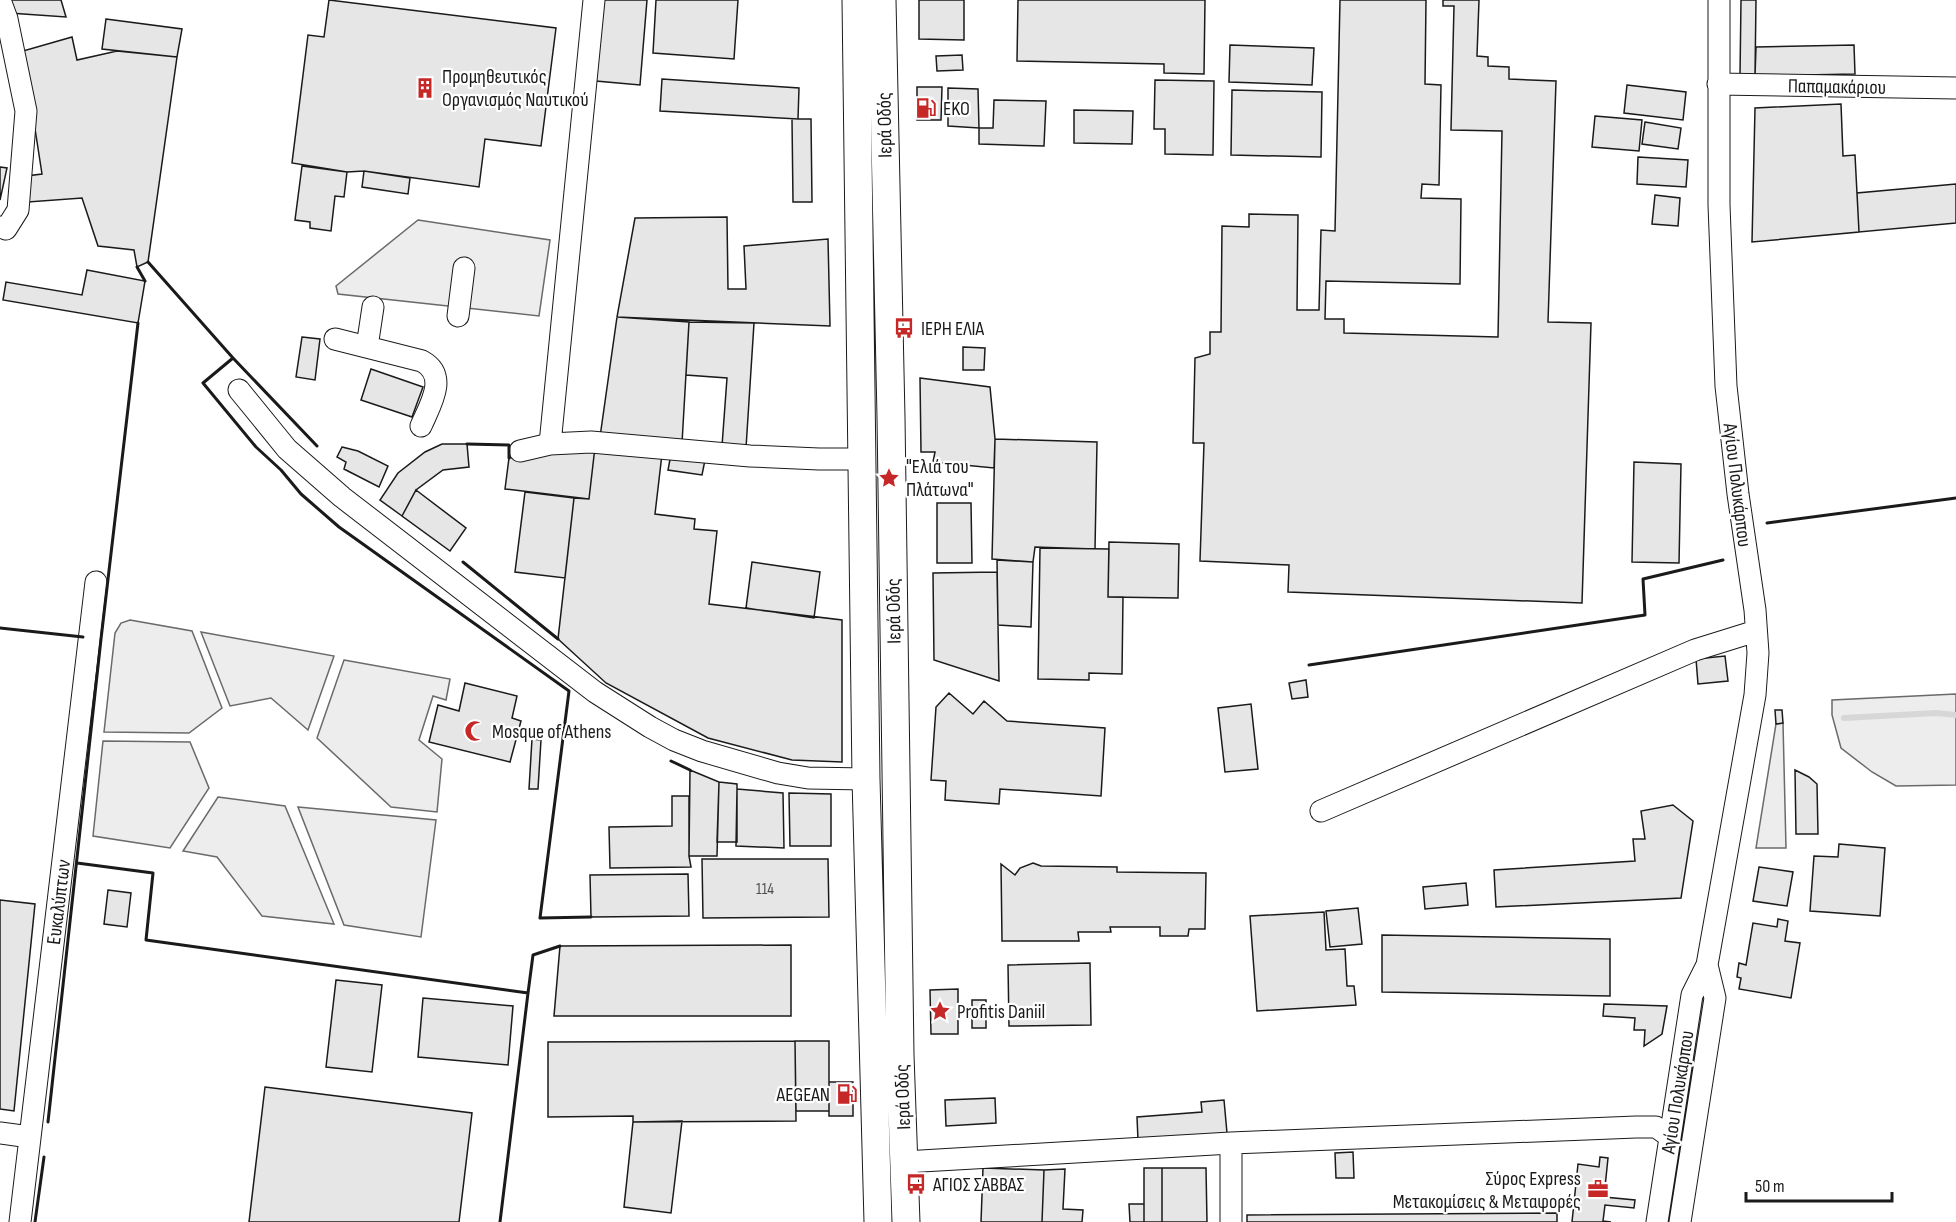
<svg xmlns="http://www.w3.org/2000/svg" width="1956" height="1222" viewBox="0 0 1956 1222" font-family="'Sofia Sans Condensed',sans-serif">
<rect width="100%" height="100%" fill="#fff"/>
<path fill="#ededed" stroke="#6a6a6a" stroke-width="1.5" d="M418,220l132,20 -11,76 -201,-22 -2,-8z
M130,620l62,11 30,77 -33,25 -85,-1 11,-99 6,-10z
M201,632l133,24 -26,74 -37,-32 -41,8z
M344,660l106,19 -4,21 -13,-4 -14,44 23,19 -5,53 -46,-5 -74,-69z
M1956,694v91l-60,1 -24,-14 -31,-24 -9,-33v-15z
M1783,723l3,125h-30l20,-124z
M103,741l87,1 19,46 -39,60 -77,-12z
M218,797l67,9 49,118 -72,-8 -45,-59 -34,-6z
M298,807l138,13 -15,117 -77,-12z"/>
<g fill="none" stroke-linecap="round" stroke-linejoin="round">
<path stroke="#d7d7d7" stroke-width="6" d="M1844,718l92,-5 20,2"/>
</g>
<path fill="#e6e6e6" stroke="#1a1a1a" stroke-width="1.5" d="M5,0h56l5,17 -57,-4z
M329,0l227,28 -15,118 -56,-7 -6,48 -115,-16 -17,1 -55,-9 16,-128 16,2z
M602,0h45l-7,85 -44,-4z
M656,0h82l-4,59 -81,-6z
M919,0h45v40l-45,-1z
M1018,0h187l-1,74 -40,-1v-9l-147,-3z
M1340,0h86l-1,84 16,1 -2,100 -17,-1 -1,14 40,1 -1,85 -134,-3 -1,38h19v14l154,4 4,-206 -51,-1 3,-124h-11v-6h36l-2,56 11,1v9l21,1v12l47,2 -8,241 43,1 -9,280 -294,-11 1,-27 -89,-4 4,-118h-11l2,-85 15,-4v-22h11l1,-106 27,1v-13l49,1 -1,95h22l2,-80 14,1z
M1741,0h15l-1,76h-15z
M106,19l76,10 -5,28 -75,-8z
M72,37l5,23 40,-9 60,6 -29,205 -11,5 -3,-17 -36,-4 -16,-48 -54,4 -2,-26 16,-2 -19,-123z
M1230,45l84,3 -2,37 -83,-3z
M1854,45l1,29 -100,2 1,-29z
M962,55l1,15 -26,1 -1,-15z
M662,79l137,9 -1,31 -138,-8z
M1155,80l59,1 -1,74 -48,-1v-25h-11z
M1627,85l59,7 -3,28 -59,-7z
M917,87h25l-1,33h-24z
M948,88l30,1 1,39 -31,-2z
M1232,90l90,2 -1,65 -90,-2z
M994,100l52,1 -2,45 -65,-2v-16h14z
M1841,104l2,52 12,-1 4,77 -107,10 3,-134z
M1074,110l59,1 -1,33 -58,-1z
M1595,116l47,4 -3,31 -47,-4z
M792,119h19l1,83h-19z
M1645,122l36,6 -3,21 -36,-5z
M1638,157l50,3 -2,27 -49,-3z
M302,166l45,6 -3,25 -9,-1 -4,35 -21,-3v-6l-15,-2z
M0,167l7,1 -7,32z
M364,171l46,7 -2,16 -46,-7z
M1956,184v39l-97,9 -2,-39z
M1655,195l25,3 -2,28 -26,-2z
M727,217l1,72h18l-2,-43 84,-7 2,87 -213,-9 18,-99z
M87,270l58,11 -7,42 -135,-23 3,-18 76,13z
M617,317l72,5 -7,121 -82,-6z
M689,322l65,1 -8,125 -24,-2 5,-68 -41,-3z
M302,337l18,2 -5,41 -19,-3z
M963,347l22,1 -1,22h-21z
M371,369l52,18 -11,30 -51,-17z
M920,378l70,9 5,52 -1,29 -61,-6 2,-10h-14z
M995,439l102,3 -2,107 -60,-2 -2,15 -41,-3z
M442,444h25l2,23 -26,3 -27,20 -14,26 -22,-16 18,-27 27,-21z
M342,447l16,4 30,15 -9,21 -35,-18 2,-7 -9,-5z
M595,447l-6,52 -84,-10 4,-31z
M595,447l67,7 -7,60 40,5 -1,10 23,2 -8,73 133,16v142l-50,-2 -84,-22 -102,-55 -48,-44 16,-141 15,1z
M671,454l34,6 -3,15 -34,-5z
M1634,462l47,2 -2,99 -47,-1z
M416,490l50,38 -16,23 -48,-35z
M525,492l49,6 -9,80 -50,-6z
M937,503h34l1,60h-35z
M1109,542l70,2 -1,54 -70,-1z
M1040,548l69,1 -1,48h15l-1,77 -33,-1v7l-51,-1z
M997,560l36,2 -2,65 -33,-2z
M752,562l68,10 -6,46 -68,-10z
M997,572l1,53 1,56 -65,-21 -1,-87z
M1725,656l3,25 -30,3 -2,-25z
M1306,680l2,17 -16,2 -3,-16z
M465,683l52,13 -5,22 9,3 -11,41 -81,-20 9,-37 21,6z
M949,693l24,21 11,-13 23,20 98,7 -4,68 -101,-7 -1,15 -54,-4 1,-19 -15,-1 5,-73z
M1251,704l7,65 -33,3 -7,-64z
M1775,710h7l1,13 -7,1z
M532,739l9,1 -3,49h-9z
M690,770l29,12 -2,74h-28z
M1795,770l14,7 8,7 1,50h-22z
M719,782l18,2v58h-20z
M737,789l46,4 1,55 -48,-2z
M789,793l42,1v52h-41z
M672,796h17v60l2,11 -81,1 -1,-41 63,-1z
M1673,805l20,16 -12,77 -185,9 -2,-37 141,-9 -2,-22h12l-4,-28z
M1839,844l46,4 -5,68 -70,-5 4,-55 24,1z
M702,859h126l1,58 -126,1z
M1033,863l8,3 76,1v5l89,1 -1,56h-16l-1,7h-28v-9h-50l1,5h-33l1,9h-77l-1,-77 14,11 5,-7z
M1759,867l34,5 -6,34 -34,-5z
M688,874l1,42 -98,1 -1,-42z
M1466,883l2,22 -43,4 -2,-22z
M108,890l23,3 -4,34 -23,-3z
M0,900l35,4 -21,207 -14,-2z
M1358,908l4,36 -32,3 -4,-36z
M1324,912l2,38 19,-1 2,37h7l2,19 -99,6 -7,-95z
M1778,919l10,2 -3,20 15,2 -9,55 -52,-9 2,-11 -4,-1 2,-14 7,2 7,-42 24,4z
M1382,935l228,4v57l-228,-4z
M791,945v71h-237l6,-70z
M1090,963l1,62 -82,1 -1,-61z
M336,980l46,5 -10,87 -46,-5z
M958,989v45h-27l-1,-44z
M423,998l90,8 -5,59 -90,-8z
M972,1000h14v28h-14z
M1604,1004l63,2 -5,28 -18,12 1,-16h-11l1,-12 -32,-2z
M795,1041l1,80 -163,1v-6l-85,1v-75z
M795,1041h34v70h-33z
M829,1082h24v34h-24z
M265,1087l207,26 -13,109h-210z
M995,1098l1,25 -50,3 -1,-26z
M1224,1100l3,33 -89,7 -1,-23 65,-5 -1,-10z
M682,1121l-11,92 -47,-6 9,-85z
M1353,1152l1,26h-18l-1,-25z
M1600,1157l8,1 -4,39 31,3 -1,8 -29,-3 -2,16 8,1h-39l6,-58 21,3z
M983,1168l61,2 -2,52h-61z
M1144,1168h18v54h-18z
M1162,1168h44l1,54h-45z
M1065,1169l-2,40 20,1 -1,12h-40l2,-52z
M1129,1204h15v18h-14z
M1557,1213v9h-310v-7z"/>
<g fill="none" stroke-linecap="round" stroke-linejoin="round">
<g stroke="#1a1a1a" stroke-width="23">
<path id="minor" d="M1718,84l238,4
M0,227l6,2 12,-19 8,-99 -19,-92 -7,-19
M458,316l6,-48
M335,339l87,22c27,15 8,44 -1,65
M367,347l6,-40
M239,390l48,59 55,48 253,195 55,35 24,13 28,11 76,22 30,5 58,1
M550,444l44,-444
M520,451l30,-7 41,-2 159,14 69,3h43
M1321,811l374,-161 61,-19
M0,1133l30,4
M1231,1143v79
M904,1162l327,-19 405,-16h20l14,10
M20,1222l76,-640
M1657,1222l35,-227 15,-30 48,-270 3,-42 -3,-43 -17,-116 -12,-108 -7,-181v-205
M1680,1222l35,-224 -8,-33"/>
</g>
<g stroke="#1a1a1a" stroke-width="29">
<path id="major" d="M856,0l10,779 12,443
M882,0l9,417 9,638 6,167"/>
</g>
<use href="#minor" stroke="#fff" stroke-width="21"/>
<use href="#major" stroke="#fff" stroke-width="27"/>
<path stroke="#1a1a1a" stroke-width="3" d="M148,262l85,96 -30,25 53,64 25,23 20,24 38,33 230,164 -29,227 51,-1
M137,267l8,14
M233,358l84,88
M467,444l42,1v13
M1767,523l189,-25
M463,562l95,77
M0,628l83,9
M1309,665l336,-50 -2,-36 80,-19
M671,761l19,9
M77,863l76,10 -7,67 382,53 -28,229
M528,993l5,-38 27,-9
M48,1122l53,-483 37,-316
M35,1222l9,-65"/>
</g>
<defs>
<g id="building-bare" transform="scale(1.62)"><path d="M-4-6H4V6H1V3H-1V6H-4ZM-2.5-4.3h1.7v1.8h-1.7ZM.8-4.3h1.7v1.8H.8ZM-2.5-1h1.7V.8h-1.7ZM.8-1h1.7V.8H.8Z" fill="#c62828" stroke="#fff" stroke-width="2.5" paint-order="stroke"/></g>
<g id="fuel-bare" transform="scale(1.62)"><path d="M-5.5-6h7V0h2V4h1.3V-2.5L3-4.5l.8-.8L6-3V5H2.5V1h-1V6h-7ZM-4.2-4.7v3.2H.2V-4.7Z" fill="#c62828" stroke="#fff" stroke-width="2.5" paint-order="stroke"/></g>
<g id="bus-bare" transform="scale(1.62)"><path d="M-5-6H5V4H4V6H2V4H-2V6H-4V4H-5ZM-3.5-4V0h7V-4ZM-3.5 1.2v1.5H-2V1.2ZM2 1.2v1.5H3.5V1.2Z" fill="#c62828" stroke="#fff" stroke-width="2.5" paint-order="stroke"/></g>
<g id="sight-bare" transform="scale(1.62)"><path d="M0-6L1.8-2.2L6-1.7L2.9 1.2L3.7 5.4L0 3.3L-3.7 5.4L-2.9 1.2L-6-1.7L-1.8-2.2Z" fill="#c62828" stroke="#fff" stroke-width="2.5" paint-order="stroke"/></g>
<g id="mosque-bare" transform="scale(1.62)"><path d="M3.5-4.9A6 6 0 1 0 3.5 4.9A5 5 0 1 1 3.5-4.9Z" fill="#c62828" stroke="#fff" stroke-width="2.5" paint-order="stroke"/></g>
<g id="office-bare" transform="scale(1.62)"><path d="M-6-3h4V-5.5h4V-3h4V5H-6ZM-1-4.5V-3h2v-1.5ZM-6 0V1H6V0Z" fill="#c62828" stroke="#fff" stroke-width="2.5" paint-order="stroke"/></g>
</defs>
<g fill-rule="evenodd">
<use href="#building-bare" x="425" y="88"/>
<use href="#fuel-bare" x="926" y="108"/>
<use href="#bus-bare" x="904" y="328"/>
<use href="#sight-bare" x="889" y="478"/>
<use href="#mosque-bare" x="475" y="731"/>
<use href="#sight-bare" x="940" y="1011"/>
<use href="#fuel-bare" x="847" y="1094"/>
<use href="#bus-bare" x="916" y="1184"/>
<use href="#office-bare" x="1598" y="1189"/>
</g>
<g text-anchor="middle" stroke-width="4.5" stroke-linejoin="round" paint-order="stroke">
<g font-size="16" fill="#4d4d4d">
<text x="765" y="894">114</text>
</g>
<g font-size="20" fill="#1a1a1a" stroke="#fff" text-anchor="start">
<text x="442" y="83">Προμηθευτικός<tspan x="442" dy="23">Οργανισμός Ναυτικού</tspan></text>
<text x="943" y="115">EKO</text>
<text x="921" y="335">ΙΕΡΗ ΕΛΙΑ</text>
<text x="906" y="473">"Ελιά του<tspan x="906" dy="23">Πλάτωνα"</tspan></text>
<text x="492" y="738">Mosque of Athens</text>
<text x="957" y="1018">Profitis Daniil</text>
<text x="830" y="1101" text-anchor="end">AEGEAN</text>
<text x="1581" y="1185" text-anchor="end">Σύρος Express<tspan x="1581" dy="23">Μετακομίσεις &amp; Μεταφορές</tspan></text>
<text x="933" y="1191">ΑΓΙΟΣ ΣΑΒΒΑΣ</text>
</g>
<g font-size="20" fill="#1a1a1a" stroke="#fff">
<text transform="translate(1837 86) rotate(1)" y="7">Παπαμακάριου</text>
<text transform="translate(884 125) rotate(-91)" y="7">Ιερά Οδός</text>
<text transform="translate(1738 485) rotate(83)" y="7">Αγίου Πολυκάρπου</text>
<text transform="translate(893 611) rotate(-91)" y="7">Ιερά Οδός</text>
<text transform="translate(58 902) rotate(-83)" y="7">Ευκαλύπτων</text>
<text transform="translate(1677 1092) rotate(-81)" y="7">Αγίου Πολυκάρπου</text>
<text transform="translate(902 1097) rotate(-92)" y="7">Ιερά Οδός</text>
</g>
</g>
<path d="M1746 1192v9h146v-9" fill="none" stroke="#1a1a1a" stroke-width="3"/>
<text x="1755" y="1192" font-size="18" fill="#1a1a1a" stroke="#ffffff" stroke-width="4.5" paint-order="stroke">50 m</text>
</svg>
